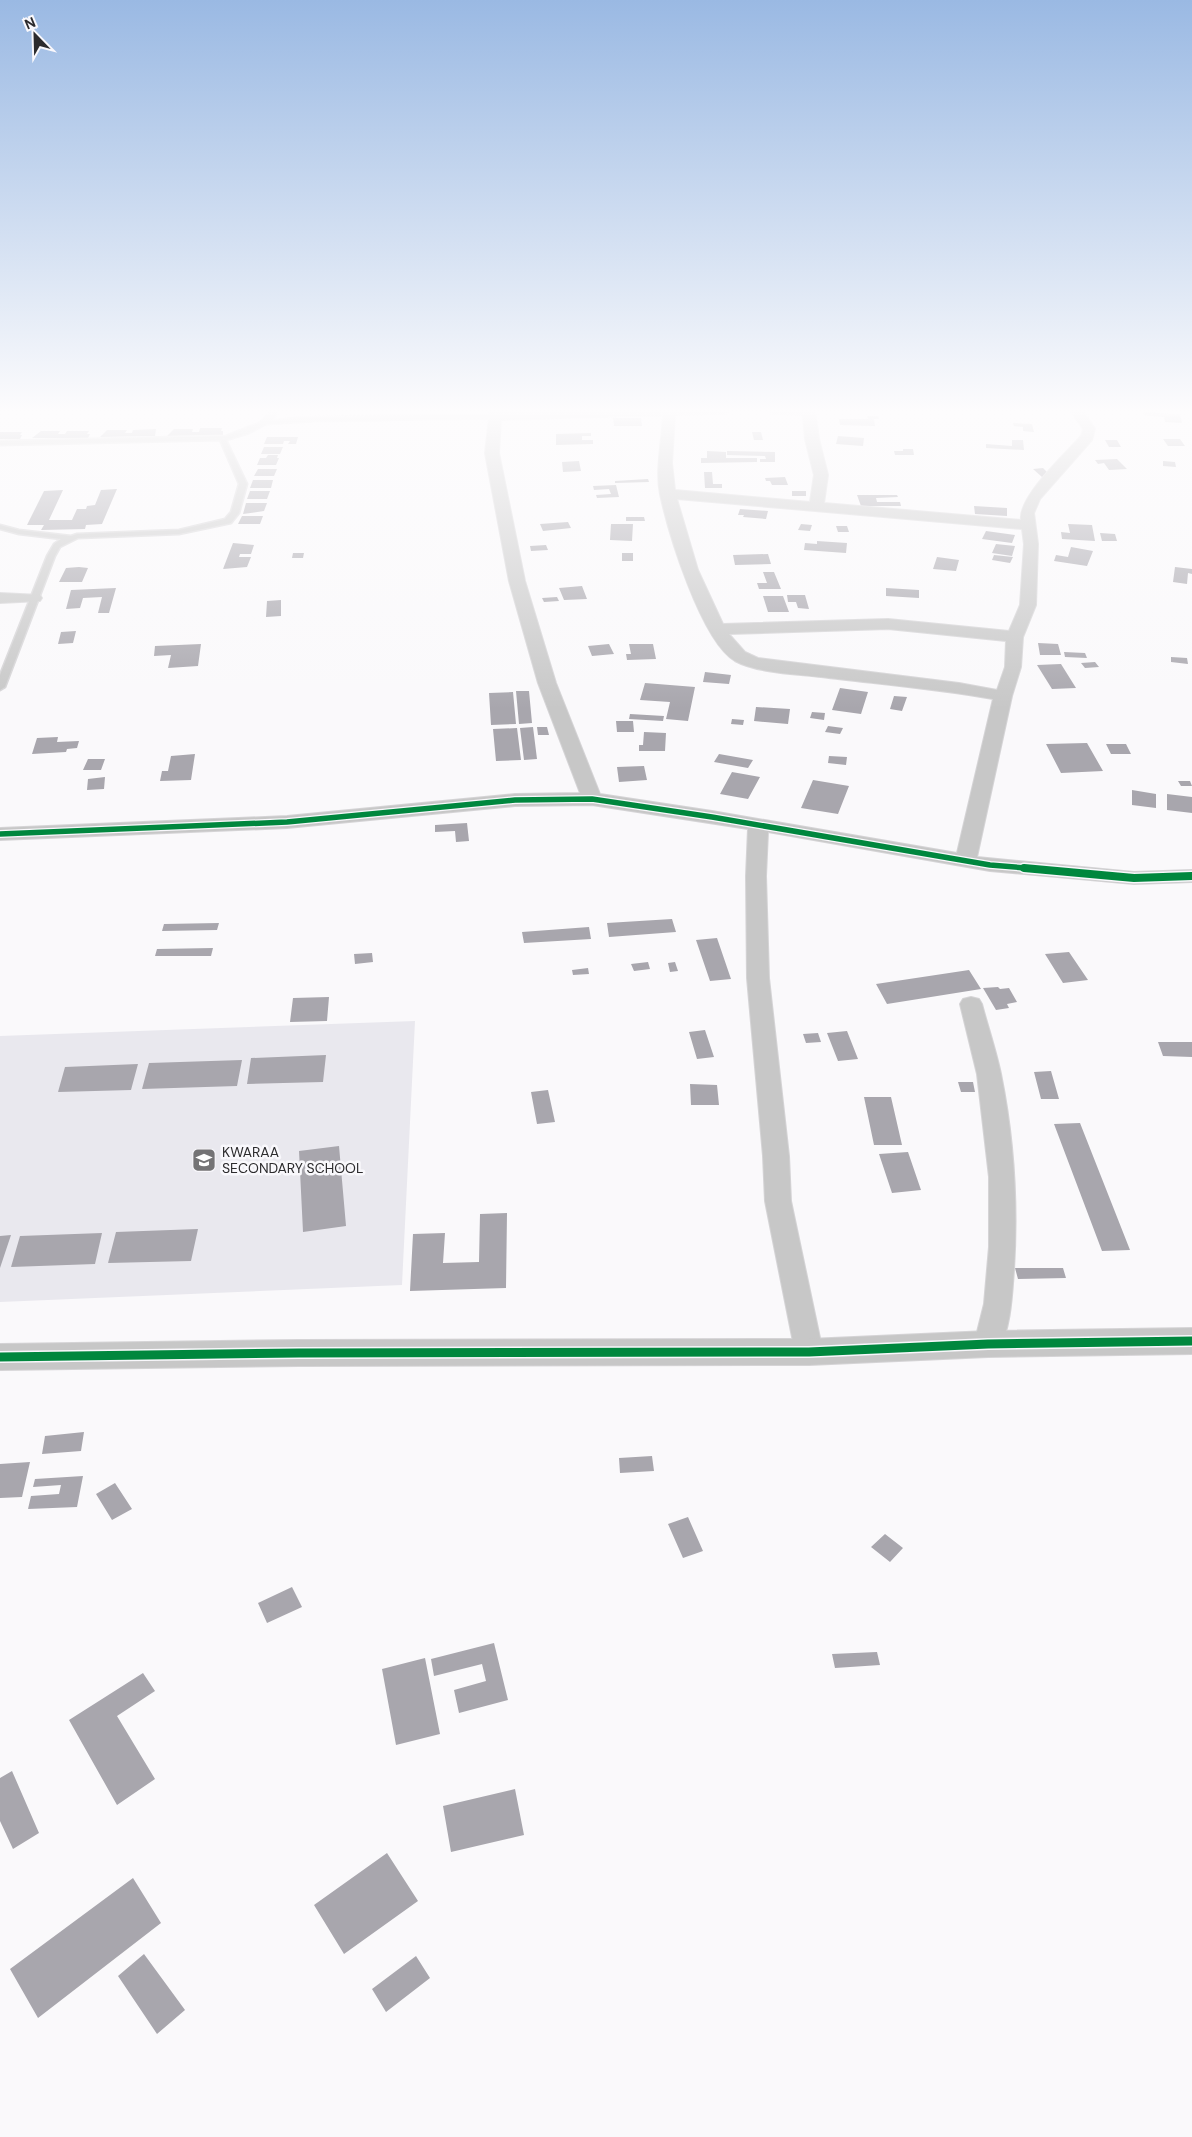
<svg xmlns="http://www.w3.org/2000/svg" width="1192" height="2137" viewBox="0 0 1192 2137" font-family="'DM Sans',sans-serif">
<rect width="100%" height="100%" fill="#faf9fb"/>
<path fill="#e9e8ee" d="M415,1021l-13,264 -402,17v-266z"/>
<path fill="#a8a6ad" d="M1143,412l37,2 2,9 -17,-1 -1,-5 -21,-2z
M867,416h11l1,3h-5l1,7 -35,-1 -1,-6h29z
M613,418h28l1,8h-28z
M1013,423l19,1 2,8 -11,-1v-4l-9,-1z
M200,428h22l-1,3h2v4l-56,1 7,-7h19l-1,3h7z
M156,429l-1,7 -55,1 7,-7h20l-2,3h7l1,-3z
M41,431h19l-2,3h7l2,-3h22l-2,3h3l-2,4h-56z
M0,432h22l-2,3h2l-2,4h-20z
M752,432h9l2,8h-9z
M591,433v3h-9v4h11v4l-37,1v-11z
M838,436l26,2 -1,8 -27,-2z
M267,437h31l-2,7h-8l2,-3h-6l-1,3h-19z
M1163,439h17l5,7h-17z
M1012,440h11l1,10 -38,-2v-4l26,2z
M1105,440h12l4,7h-12z
M264,447h19l-3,7h-19z
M903,449h10l1,6h-19l-1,-4h9z
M707,451l19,1v6h31v4l-56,1v-5h6z
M727,451l48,1v10h-15v-3h6l-1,-3 -38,-1z
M268,455h10l-1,3h2l-3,7h-19l3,-7h6z
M1117,459l10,10 -18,1 -5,-7 -6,1 -3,-4z
M579,461l2,10 -18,1 -1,-10z
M1163,461l12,1 1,5 -13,-1z
M1043,468l9,9h-10l-9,-8z
M258,469h19l-3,7h-20z
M704,472h8l1,12h9v4h-17z
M785,477l3,8h-16l-2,-4h-4l-1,-3z
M648,479l1,3 -34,1v-2z
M253,480h20l-2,8h-21z
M616,485l3,12 -22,1 -1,-3 15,-1 -2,-5 -15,1 -1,-4z
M117,489l-15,35 -16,1 -1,4 -44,1 3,-5h-17l17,-34 19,-1 -14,30h23l5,-11h9l1,-3 8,-1 6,-15z
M250,491h20l-3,8h-20z
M792,491h14v5h-14z
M857,495h40l1,2 -22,1 1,4h23l1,4h-40z
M246,503h21l-3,8 -21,3z
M974,506l33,2v8l-32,-2z
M740,509l28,2 -2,8 -23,-2 1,-2h-6z
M242,516h21l-3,8h-22z
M626,517h18l1,4h-19z
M568,522l3,6 -28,3 -3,-7z
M611,524h22l-1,17 -22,-1z
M801,524l11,1 -2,6 -12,-1z
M1068,524l24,1 3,16 -33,-2 -1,-7 9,1z
M836,526h11l2,6h-11z
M986,531l29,4 -3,8 -30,-4z
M1100,533l15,1 2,7h-15z
M817,541l30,2 -1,10 -42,-3 1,-7 12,1z
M233,543l21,2 -3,9h-11l-1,3h12l-4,10 -24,2z
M996,544l19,2 -3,10 -20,-3z
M546,545l2,5 -17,1 -1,-5z
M1071,547l22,4 -6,15 -33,-5 2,-6 12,2z
M293,553h11l-1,5h-11z
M622,553h11v8h-11z
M768,554l3,10 -36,1 -2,-10z
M994,555l19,2 -3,6 -18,-3z
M937,557l22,3 -3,11 -23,-2z
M1175,567l17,2v5l-4,-1 -1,11 -14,-2z
M66,568l13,-1 9,1 -6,14h-23z
M763,572h11l7,17h-22l-2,-6h10z
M582,586l5,13 -23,1 -5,-12z
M116,588l-7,25h-11l4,-16 -19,1 -3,10 -14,1 5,-19z
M886,588l33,2v8l-33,-2z
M787,595h18l4,14 -11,-1 -2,-6h-8z
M763,596h20l6,16h-21z
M557,597l2,4 -15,1 -2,-4z
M281,600v16l-15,1 1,-16z
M76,631l-3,12 -15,1 3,-12z
M1038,643l20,1 3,11h-21z
M201,644l-3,22 -30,2 3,-13 -17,1 1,-10z
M609,644l5,10 -22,2 -4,-10z
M629,644h24l3,15 -29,1 -1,-6h5z
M1064,652l21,1 2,5 -22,-1z
M1171,657l16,1 1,6 -17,-2z
M1095,662l4,5 -14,1 -4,-5z
M1061,664l15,24 -24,1 -15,-24z
M705,672l26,3 -2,9 -26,-2z
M645,683l50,4 -7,34 -22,-2 4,-17 -30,-2z
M840,688l28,4 -7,22 -29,-4z
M516,691h13l3,32 -13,1z
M513,692l3,32 -25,1 -2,-32z
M894,696l13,1 -5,14 -12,-2z
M756,707l34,2 -2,15 -34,-3z
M812,712l13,1 -1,7 -14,-2z
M630,714l34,2 -1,5 -34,-2z
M732,719l12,1 -1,5 -12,-1z
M616,721h17l1,11h-17z
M828,726l15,2 -3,6 -15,-2z
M533,727l4,32 -13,1 -4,-32z
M537,727h10l2,8h-11z
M517,728l4,32 -25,1 -3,-32z
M644,732l22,1 -1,18h-26v-6h4z
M58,737l-1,5 22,-1 -2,7 -10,1 -1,3 -34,2 5,-16z
M1087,743l16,28 -42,2 -15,-29z
M1106,744h20l5,10h-20z
M195,754l-4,26 -31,1 2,-10h6l3,-15z
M719,754l34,6 -5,8 -34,-6z
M829,756l18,1 -1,8 -18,-2z
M88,759h17l-4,11h-18z
M644,766l3,14 -28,2 -2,-15z
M732,772l28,5 -12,22 -28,-5z
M105,777l-1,12 -17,1 1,-11z
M813,780l36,6 -11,28 -37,-6z
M1178,781h12l2,5h-11z
M1132,790l24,4v14l-24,-3z
M1167,794l25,3v16l-25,-3z
M467,823l2,18 -13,1 -1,-11 -20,1v-7z
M672,919l4,13 -67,5 -2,-14z
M219,923l-2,7 -55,1 2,-7z
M589,927l2,12 -67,4 -2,-11z
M717,938l14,41 -21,2 -14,-41z
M213,948l-2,8h-56l2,-7z
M1069,952l19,28 -25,3 -18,-29z
M372,953l1,9 -18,2 -1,-10z
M648,962l2,7 -16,2 -3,-7z
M675,962l3,9 -8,1 -2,-9z
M588,968l1,6 -16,1 -1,-5z
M969,970l12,19 -94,15 -11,-20z
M998,987l2,2 9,-1 8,14 -10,2 2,4 -13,2 -13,-22z
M329,997l-2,24 -37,1 3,-24z
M705,1030l9,27 -17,2 -8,-27z
M847,1031l11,28 -20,2 -11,-28z
M818,1033l3,9 -15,1 -3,-9z
M1158,1042h34v15l-29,-1z
M326,1055l-3,27 -76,2 4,-26z
M242,1060l-5,26 -95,3 7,-26z
M138,1064l-7,26 -73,2 7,-25z
M1051,1071l8,28h-18l-7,-27z
M958,1082h15l2,10h-14z
M690,1084l27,1 2,20h-28z
M548,1090l7,32 -18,2 -6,-32z
M864,1097h27l11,48h-28z
M1080,1123l50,127 -28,1 -48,-127z
M339,1146l7,80 -43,6 -4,-81z
M908,1152l13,38 -29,3 -13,-39z
M507,1213l-1,75 -96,3 3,-57 32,-1 -2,30 36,-1 1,-48z
M198,1229l-7,32 -83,2 8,-31z
M102,1233l-7,31 -84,3 9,-31z
M11,1235l-11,33v-32z
M1015,1268h48l3,10 -48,1z
M84,1432l-3,19 -39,3 3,-18z
M652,1456l2,15 -34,2 -1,-15z
M30,1462l-8,35 -22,1v-34z
M83,1476l-6,31 -49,2 3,-13 28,-2 2,-9 -28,2 2,-8z
M115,1483l17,26 -20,11 -16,-26z
M688,1517l15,34 -20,7 -15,-34z
M885,1534l18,14 -13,14 -19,-15z
M292,1587l10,20 -35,16 -9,-20z
M494,1643l14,57 -49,13 -5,-23 32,-9 -4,-17 -48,12 -3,-17z
M877,1652l3,13 -45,3 -3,-14z
M425,1658l15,76 -44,11 -14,-76z
M143,1673l12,18 -38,25 38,63 -38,26 -48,-85z
M12,1771l27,62 -26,16 -13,-28v-43z
M515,1789l9,46 -73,17 -8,-46z
M387,1853l31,48 -74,53 -30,-49z
M133,1878l28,45 -123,95 -28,-49z
M144,1954l41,56 -28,24 -39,-58z
M416,1956l14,22 -44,34 -14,-23z"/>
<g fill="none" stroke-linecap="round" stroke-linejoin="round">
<g stroke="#d5d4d6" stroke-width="3">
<path id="service" d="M272,410h7l-7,10 42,-3 182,-3 3,2 -3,2 -182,3 -48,3 -17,9 -23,7 21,44 -8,29 -8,10 -52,11 -101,4 -18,9 -5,9 -50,131 -5,3v-15l47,-119 7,-12 7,-5 -42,-5 -19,-5v-4l19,5 52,6 6,-2 102,-4 46,-11 6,-7 8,-28 -19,-44 -220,5v-4l226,-5 33,-13z"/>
</g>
<g stroke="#d5d4d6" stroke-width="2">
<path id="minor" d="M490,410h12v2l230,-2 -6,4 -51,1 -3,48 3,27 135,12 4,-27 -9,-36 -2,-24 -30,-1 -6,-4h48l4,29 9,36 -4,28 197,17c-3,-23 44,-66 60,-84l2,-7 -13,-19h13l12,19 -3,11 -52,59 -6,14 4,31 -2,61 -13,32 -2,30 -9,29 -35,161 157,15 58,-2v12l-58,2 -144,-13 -222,-39 -2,44 3,102 20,178 2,45 32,151 -4,8 -10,3 -10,-3 -4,-8 -30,-151 -2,-45 -16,-178 -1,-102 2,-47 -156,-24 -77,1 -228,22 -287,12v-12l287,-12 228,-22 65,-1 -42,-110 -29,-102 -24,-128zM663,415c-1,26 -8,54 -3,79 8,38 41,147 75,167 22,12 61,13 86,16 57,7 115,12 172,22l-36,154 -245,-42 -112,-17 -44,-111 -31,-102 -26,-128 2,-33zM677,499l345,30 2,15 -4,61 -11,26 -121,-12 -165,5 -25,-54zM888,629l118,12 -1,26 -8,23 -38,-7 -201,-25 -13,-6 -16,-18z
M0,593l40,2 2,3 -2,3 -40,2z
M971,997l8,2 3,5c6,23 14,46 19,70 13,64 17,132 13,196 -2,27 -3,58 -16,82l-10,3 -10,-3 -4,-8 10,-40 5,-57v-70l-12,-103 -17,-70 3,-5z"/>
</g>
<g stroke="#d5d4d6" stroke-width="2">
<path id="tertiary" d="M1192,1328v26l-204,3 -179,8 -510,1 -299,4v-26l299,-4 510,-1 179,-8z"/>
</g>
<use href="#service" fill="#c7c7c7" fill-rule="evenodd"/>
<use href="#minor" fill="#c7c7c7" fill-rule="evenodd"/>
<use href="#tertiary" fill="#c7c7c7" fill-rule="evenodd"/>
<g stroke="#f9f8fc" stroke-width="8">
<path id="cycleway-far2" d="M0,834l287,-12 228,-22 77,-1 120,18 278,48 48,4"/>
</g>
<g stroke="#f9f8fc" stroke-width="11">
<path id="cycleway-far1" d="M1024,868l110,10 58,-2"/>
</g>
<g stroke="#f9f8fc" stroke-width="12">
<path id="cycleway" d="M0,1357l299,-4 510,-1 179,-8 204,-3"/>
</g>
<use href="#cycleway-far2" stroke="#00873e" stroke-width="5.5"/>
<use href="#cycleway-far1" stroke="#00873e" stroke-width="8"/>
<use href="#cycleway" stroke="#00873e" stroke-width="9"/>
</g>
<linearGradient id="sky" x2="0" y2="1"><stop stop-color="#9ab9e3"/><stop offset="0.58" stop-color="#fdfcfd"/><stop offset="1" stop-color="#fdfcfd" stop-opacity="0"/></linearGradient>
<rect width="1192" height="709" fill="url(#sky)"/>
<defs>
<g id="school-square" transform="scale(1.25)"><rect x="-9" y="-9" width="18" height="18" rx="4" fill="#747375" stroke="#f9f8fc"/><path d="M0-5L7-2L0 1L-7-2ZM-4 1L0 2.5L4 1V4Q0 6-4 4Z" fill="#fff"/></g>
</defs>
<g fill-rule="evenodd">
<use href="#school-square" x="204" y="1160"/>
</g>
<g text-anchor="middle" stroke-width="5" stroke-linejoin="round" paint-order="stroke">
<g font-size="14" fill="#2c2b2d" stroke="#f9f8fc" text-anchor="start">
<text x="222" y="1157">KWARAA<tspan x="222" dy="16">SECONDARY SCHOOL</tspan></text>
</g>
</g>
<g transform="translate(35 35) rotate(337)" stroke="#f9f8fc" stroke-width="4" paint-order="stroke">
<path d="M0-4L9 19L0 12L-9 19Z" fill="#2c2b2d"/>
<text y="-8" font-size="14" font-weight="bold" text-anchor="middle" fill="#2c2b2d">N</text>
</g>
</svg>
